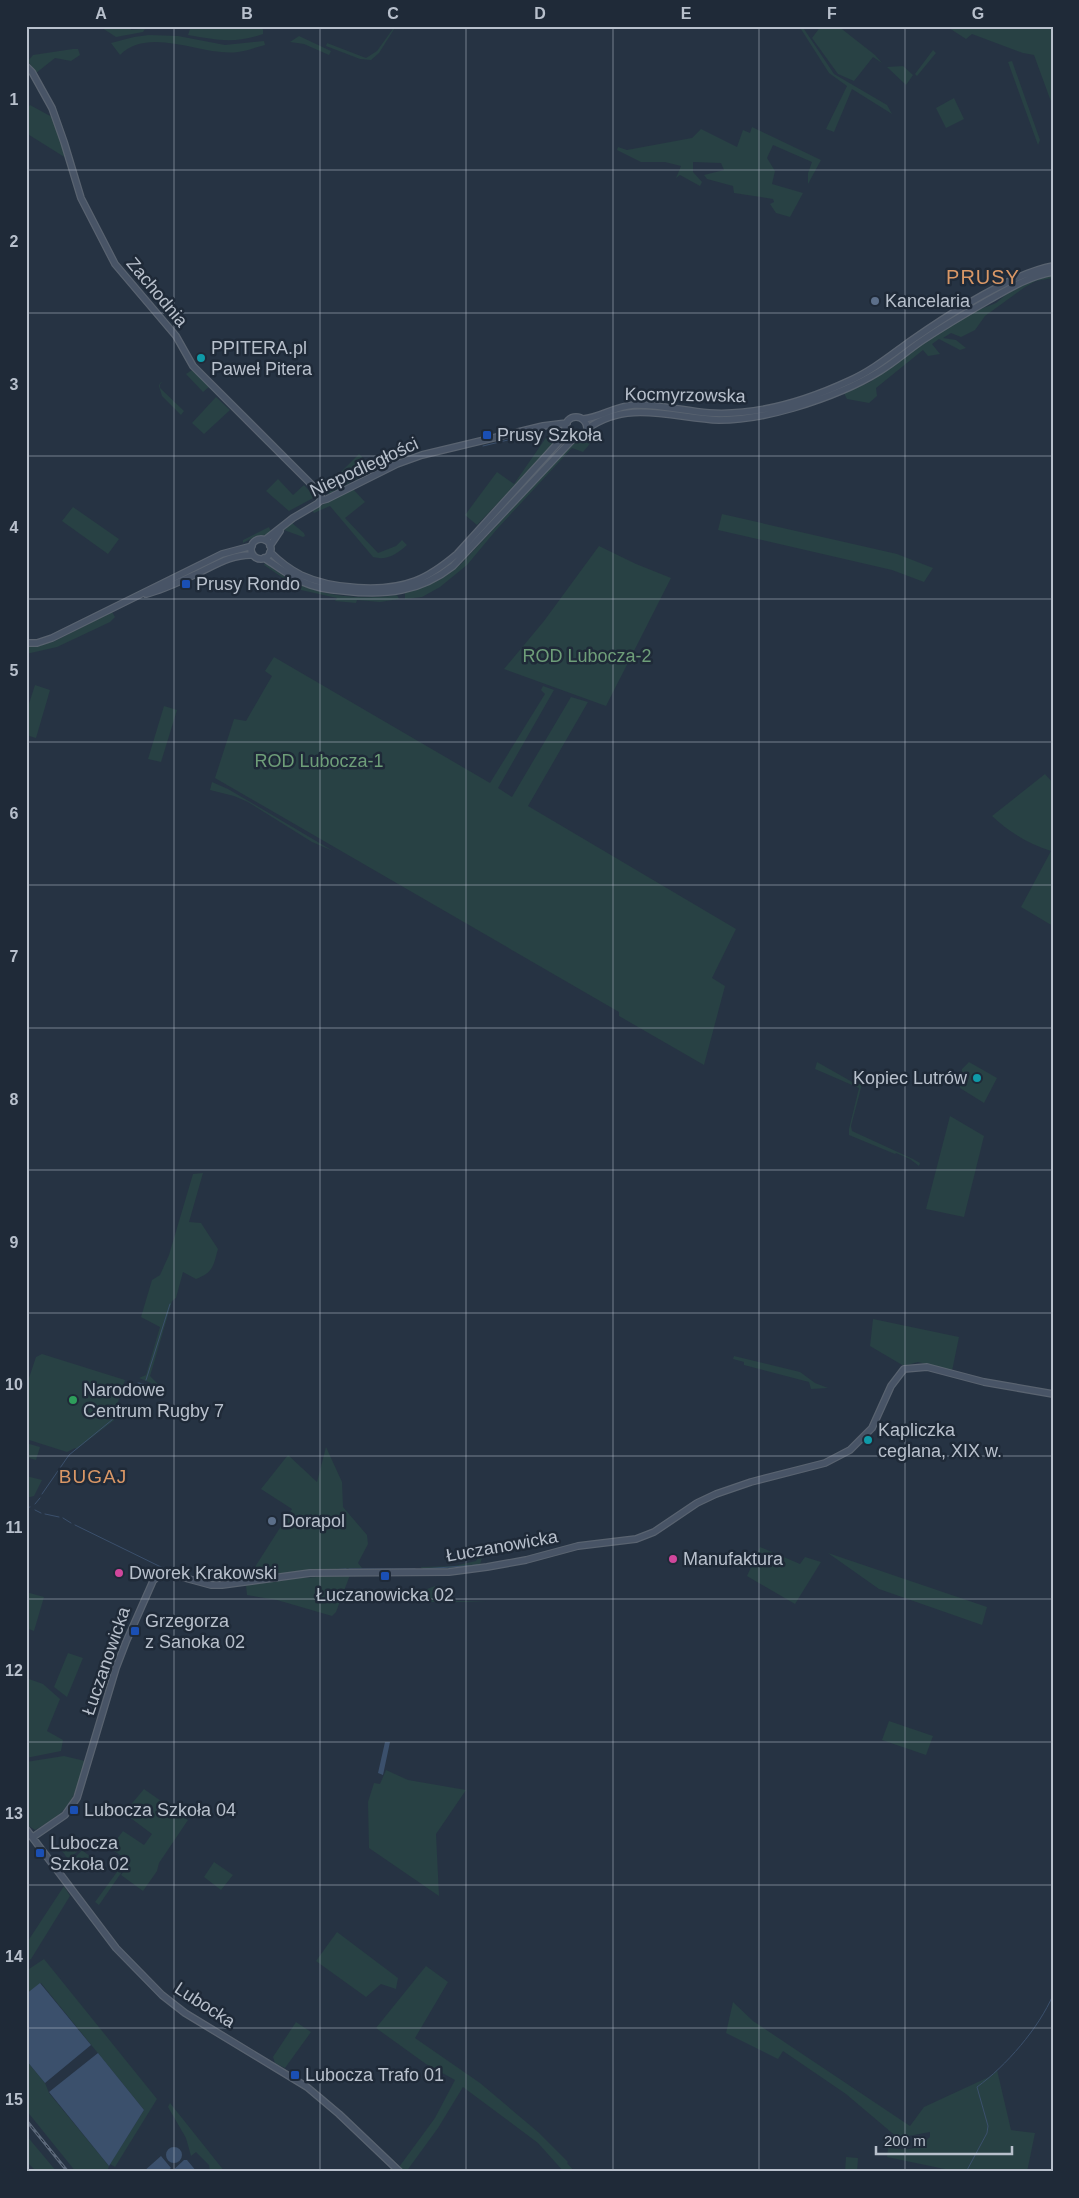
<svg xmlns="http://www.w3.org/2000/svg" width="1079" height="2198" viewBox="0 0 1079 2198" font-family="Helvetica,sans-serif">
<rect width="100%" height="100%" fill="#263343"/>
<path fill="#284144" d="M99,26h30l2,4 14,-1 -2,3 -27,5z
M191,26h70l2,4v4c-29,10 -46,6 -75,1z
M395,26h1l-17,27 -8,7 -11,-1 -34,-13 1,-3 39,15 11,-7z
M799,26h3l32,48 53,31 5,9 -40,-25 -18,43 -8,-3 21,-43 -18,-13z
M821,26h17l37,29 7,8 -9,-6 -19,24 -16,-7 -26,-36z
M946,26h107v81l-19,-52 -11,-2 -51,-19 -6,5z
M149,35l29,1 47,9 39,-4 1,4c-9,2 -18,6 -27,7 -35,5 -88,-27 -118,3l-9,-12 23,-6z
M299,36l32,15 -2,4 -25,-11 -14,-2z
M73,49h5l2,6 -9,6 -16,-3 -19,15 -8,-12 5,-6z
M933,50l3,3 -19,23 -2,-2z
M1012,61l28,79 -2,5 -30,-83z
M903,66l10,9 -7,10 -19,-18z
M954,98l10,21 -18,9 -10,-20z
M30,105l22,12 14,41 -40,-25v-23z
M752,127l69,33 -13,24v-11l4,-11 -39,-17 -6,13 8,13 -3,13 31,9 -13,24 -14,-4 -6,-9 4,-2 -1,-3 -39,-6 -1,-7 -26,-7 -3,-4 20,-5 -3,-7 -28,-1v10l9,10 -2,4 -20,-11 -4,3 5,-12 -16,-4h-24l-24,-12 1,-3 9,3 65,-12 9,-9 36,18 6,-17 7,3z
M1053,275v3l-17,3 -11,6 -40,29 -10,14 -14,7 -10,-4 -8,5 13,2 10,8 -6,2 -21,-11 -7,5 8,10 -12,2 -5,-6 -47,38 1,8 -8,7 -22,-4 -3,-6 26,-11 49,-37 54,-33 23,-9 14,-12 17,-9z
M192,370l17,17 -6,5 -17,-18z
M163,382l-3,2v4l24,23 -3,4 -19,-19 -3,-10 1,-3z
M216,397l14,13 -26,24 -12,-11z
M552,429l5,1 3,4 -4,8 -79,83 -12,-10 32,-43 17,12z
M588,440h5l-10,12 -11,-4 -75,81 -30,36 -27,22 -18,10 -17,2v-6l36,-14 20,-15 111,-120z
M359,454l16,15 -46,25 -9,-9 7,1z
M278,479l15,16 11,-10 11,12 -26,14 -23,-20z
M353,489l12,13 -20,16 33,35 18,-7 6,-6 5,5c-10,9 -20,16 -34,12l-43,-51 -16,7 -2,-3z
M73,507l46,32 -11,15 -46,-33z
M722,514l175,40 36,14 -9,14 -32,-12 -174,-40z
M292,523l12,10 1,3 -2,1 -19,-7z
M269,527l2,5 -4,3 -11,1 -13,7v-3z
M599,546l37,18 35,14 -65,128 -102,-37 40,-48z
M265,563c10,7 19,14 29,19 30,15 70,18 103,13l2,4 -19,3 -23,-2 -1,3 -21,-2 2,-3 -36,-8 -37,-25z
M112,612l3,5 -5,5 -53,25 -31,7v-8l27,-4z
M274,657l216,126 55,-89 -4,-4 2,-4 11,4 -56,98 14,9 59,-100 17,5 -60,104 208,123 -24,49 13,8 -21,79 -85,-49v-4l-404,-234 19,-59 12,2 26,-45 -7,-5z
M35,685l15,5 -14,48 -10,-3v-22z
M164,706l13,4 -16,52 -13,-3z
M1045,774l8,9v143l-32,-19 30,-56c-22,-7 -42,-19 -59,-35z
M212,782l16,7 105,62 -21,-9 -64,-40 -14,-6 -24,-6z
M817,1062l37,21 8,1 -11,42 1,5 61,28 7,4 -1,3 -9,-7 -14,-6 -1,1 -46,-19v-6l10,-41 -44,-19z
M969,1062l28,16 -13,25 -24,-15 2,-19z
M950,1116l34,20 -20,81 -38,-8z
M203,1173l-14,49 12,1 17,26c-5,17 -4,23 -22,30l-13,-7 -7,26 -4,3 -22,75 11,11 -22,-9 7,-3 14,-48 -19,-10 11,-37 8,-5 9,-20 24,-81z
M873,1319l86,18 -7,34 -34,-9 -14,4 -34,-20z
M42,1354l83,26 -11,34 5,-5h2l1,5 -45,35 -2,-1 -8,4 -41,-13v-52l10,-30z
M734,1356l66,16 15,11 13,5 -17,1 -2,-7 -65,-17v-3l-11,-3z
M26,1443l14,4 -4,13 -10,-3z
M326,1447l16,35 1,25 24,28 1,9 -10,19 4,5 -53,2 -61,8 44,-69 -31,-20 27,-34 29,27z
M26,1476l16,4 -8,16 -8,2z
M485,1546l-5,19 -58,6 -1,-4 33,-1 22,-5z
M760,1547l40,17 5,-7 16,5 -26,42 -48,-28z
M828,1553l159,54 -5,18 -103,-36z
M350,1575l-14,37 -4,4 -55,-16 -30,-5 -1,-10 54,-7z
M435,1586v14l51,2h-60l-5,-4 1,-7z
M26,1592l18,5 -10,34 -8,-3z
M68,1653l15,5 -16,39 -13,-10z
M26,1678l17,6 17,15 -13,32 16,9 -2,11 -35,7z
M889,1721l44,15 -7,19 -44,-15z
M64,1756l21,5c-11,39 -14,49 -50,69l-9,-6v-62z
M386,1770l22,10 58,10 -30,44 3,62 -70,-48 -1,-46 6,-19 6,1z
M144,1789l44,31 -29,43 -2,8 -14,20 -22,-16 9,-13 -20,-14 13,-17 21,14 8,-11 -28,-21z
M82,1838l5,2v5l-10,5v2l-9,7 -9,-12 10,-8 3,7z
M82,1850l15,12 -8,9 -15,-12z
M125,1861l3,2 -29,42 -4,-3z
M214,1862l19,13 -12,15 -17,-13z
M64,1886l6,10 -39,63 -5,3v-18z
M337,1932l61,46 -2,11 -15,-5 -15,13 -50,-36z
M44,1959l113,140 -42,68 -5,-3 34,-54 -103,-127 -15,11v-23z
M426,1966l22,16 -33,56 65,45 58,49 30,30 -1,1 8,9h-11l-26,-29 -75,-56 -25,41 -32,44 -7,-5 36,-49 20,-38 -29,-16 -50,-36z
M733,2002l20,19 157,105 14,-19 67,-31 6,-6 14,60 24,3 -8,39h-68l-72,-15 1,-9c20,2 27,4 42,-11v-5l-32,6 -52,-44 -63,-43 -5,8 -52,-26z
M296,2022l15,10 -26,36 -10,-5 -2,-6z
M26,2060l19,23 4,10 60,73 -2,6h-31l-50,-62z
M170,2103l55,69h-15l-1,-7 -13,-13 -5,4 -5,-18 -18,-31z
M26,2135l31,37h-20l-11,-11z
M846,2157l12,1 -1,14h-12z"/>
<path fill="#3b506c" d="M385,1742h5l-7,33 -5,-2z
M40,1983l51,62 -46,38 -19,-23v-66z
M98,2053l46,57 -35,56 -60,-74z
M166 2155a8 8 0 1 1 16 0a8 8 0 1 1-16 0Z
M161,2156l10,12 -5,4h-23z
M184,2160h3l10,12h-26z"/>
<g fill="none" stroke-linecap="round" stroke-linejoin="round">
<path stroke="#3b506c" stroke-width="1" d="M483,446l25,-6
M146,1380l24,-76
M138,1383l6,1
M42,1494l27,-39 49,-40 5,-6
M35,1504l5,-6
M26,1508l4,-1
M35,1510l6,3
M45,1514l14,3
M63,1518l8,5
M75,1525l88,43 16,5
M349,1569h66
M423,1569l55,-4
M329,1570l17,-1
M201,1579l9,3
M966,2172l21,-39 1,-7 -11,-39c29,-21 62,-59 76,-92"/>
<g stroke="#596370" stroke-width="8">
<path id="secondary" d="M26,66l6,6 20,36 12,34 17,56 34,66 61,72 17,30 122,122 6,7 -1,6
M565 428a11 11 0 1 1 22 0a11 11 0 1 1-22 0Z
M583,419c17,-1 32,-13 51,-14 25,-1 50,6 75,8 48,3 97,-12 140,-32 23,-10 42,-26 63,-41 36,-25 98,-66 141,-74
M587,429c40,-30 87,-11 132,-9 25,0 50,-5 74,-12 30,-9 60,-20 87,-37 15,-9 28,-21 43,-31 21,-14 43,-27 64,-39 21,-12 42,-25 66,-29
M251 549a10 10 0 1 1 20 0a10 10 0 1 1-20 0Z
M265,540l28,-22 24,-14 3,-3 7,-2 70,-35 25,-9 121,-29 24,-3
M270,546l10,-15
M270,552c9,9 19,17 31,23 30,14 83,18 114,6 16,-6 29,-16 42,-27l110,-121
M264,558c13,8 25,18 39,24 13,6 27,8 41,9 41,5 76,1 109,-25l120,-127
M146,594c17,-4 33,-12 48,-19 20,-9 37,-21 59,-20
M26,643h11l15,-5 170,-84 30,-8
M26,1829l90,119 46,47 23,18 122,74 32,27 61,58
M33,1837l32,-22 12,-17 39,-130 10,-26 27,-61 5,-5 9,-3 44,12h11l88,-12 139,-1 38,-5 39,-7 52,-14 58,-7 18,-7 43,-29 19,-9 35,-12 74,-19 25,-13 22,-22 19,-42 13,-17 23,-2 57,15 69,12"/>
</g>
<use href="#secondary" stroke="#485466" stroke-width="5.5"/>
<g stroke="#5c697a" stroke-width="3">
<path id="rail" d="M26,2120l42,52"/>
</g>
<use href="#rail" stroke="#1f2a38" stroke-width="1" stroke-dasharray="4" stroke-linecap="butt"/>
</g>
<path fill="none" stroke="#b8c0cc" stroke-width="1" stroke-opacity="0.55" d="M174,26v2146M320,26v2146M466,26v2146M613,26v2146M759,26v2146M905,26v2146M26,170h1027M26,313h1027M26,456h1027M26,599h1027M26,742h1027M26,885h1027M26,1028h1027M26,1170h1027M26,1313h1027M26,1456h1027M26,1599h1027M26,1742h1027M26,1885h1027M26,2028h1027"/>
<g fill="#5c6f8a" stroke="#1f2a38" stroke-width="2">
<circle cx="875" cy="301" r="5"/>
<circle cx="272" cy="1521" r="5"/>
</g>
<g fill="#0f9aa8" stroke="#1f2a38" stroke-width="2">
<circle cx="201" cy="358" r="5"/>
<circle cx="977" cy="1078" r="5"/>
<circle cx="868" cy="1440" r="5"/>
</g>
<g fill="#1a4fb4" stroke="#1f2a38" stroke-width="2">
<rect x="482" y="430" width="10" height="10" rx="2.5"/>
<rect x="181" y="579" width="10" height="10" rx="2.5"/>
<rect x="380" y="1571" width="10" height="10" rx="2.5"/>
<rect x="130" y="1626" width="10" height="10" rx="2.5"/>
<rect x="69" y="1805" width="10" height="10" rx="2.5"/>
<rect x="35" y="1848" width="10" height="10" rx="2.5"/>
<rect x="290" y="2070" width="10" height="10" rx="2.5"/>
</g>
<circle fill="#2e9e5b" stroke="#1f2a38" stroke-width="2" cx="73" cy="1400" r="5"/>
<g fill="#d1479c" stroke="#1f2a38" stroke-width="2">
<circle cx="673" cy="1559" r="5"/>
<circle cx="119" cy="1573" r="5"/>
</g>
<g text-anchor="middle" stroke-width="5" stroke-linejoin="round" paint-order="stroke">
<g font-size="18" fill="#b8c0cc" stroke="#1f2a38">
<text transform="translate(157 292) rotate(50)" y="6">Zachodnia</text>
<text transform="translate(685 395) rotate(1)" y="6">Kocmyrzowska</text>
<text transform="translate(364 467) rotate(-25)" y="6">Niepodległości</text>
<text transform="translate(502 1546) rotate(-10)" y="6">Łuczanowicka</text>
<text transform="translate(106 1661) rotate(-71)" y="6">Łuczanowicka</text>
<text transform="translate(205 2005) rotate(33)" y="6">Lubocka</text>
</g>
<g font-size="18" fill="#b8c0cc" stroke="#1f2a38" text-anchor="start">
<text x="885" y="307">Kancelaria</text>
<text x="211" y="354">PPITERA.pl<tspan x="211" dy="21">Paweł Pitera</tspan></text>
<text x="497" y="441">Prusy Szkoła</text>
<text x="196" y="590">Prusy Rondo</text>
<text x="967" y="1084" text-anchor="end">Kopiec Lutrów</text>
<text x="83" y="1396">Narodowe<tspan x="83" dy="21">Centrum Rugby 7</tspan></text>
<text x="878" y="1436">Kapliczka<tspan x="878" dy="21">ceglana, XIX w.</tspan></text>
<text x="282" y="1527">Dorapol</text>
<text x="683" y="1565">Manufaktura</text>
<text x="129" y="1579">Dworek Krakowski</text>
<text x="385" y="1601" text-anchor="middle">Łuczanowicka 02</text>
<text x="145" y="1627">Grzegorza<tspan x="145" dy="21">z Sanoka 02</tspan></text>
<text x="84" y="1816">Lubocza Szkoła 04</text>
<text x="50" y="1849">Lubocza<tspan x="50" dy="21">Szkoła 02</tspan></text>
<text x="305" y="2081">Lubocza Trafo 01</text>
</g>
<g font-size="18" fill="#6e9e79" stroke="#1f2a38">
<text x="587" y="662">ROD Lubocza-2</text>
<text x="319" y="767">ROD Lubocza-1</text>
</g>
<g font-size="19" letter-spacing="1" fill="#d99766" stroke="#1f2a38">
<text x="93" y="1483">BUGAJ</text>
</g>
<g font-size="20" letter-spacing="1" fill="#d99766" stroke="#1f2a38">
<text x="983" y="284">PRUSY</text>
</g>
</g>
<rect width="1079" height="2198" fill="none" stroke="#1f2a38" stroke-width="55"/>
<path d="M876 2146v8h136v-8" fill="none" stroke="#b8c0cc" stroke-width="2.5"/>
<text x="884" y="2146" font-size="15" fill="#b8c0cc" stroke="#1f2a38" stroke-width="4" paint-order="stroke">200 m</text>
<rect x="28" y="28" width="1024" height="2142" fill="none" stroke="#b8c0cc" stroke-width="2"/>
<g font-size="16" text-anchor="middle" font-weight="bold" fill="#b8c0cc">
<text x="101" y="19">A</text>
<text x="247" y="19">B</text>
<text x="393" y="19">C</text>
<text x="540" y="19">D</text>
<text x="686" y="19">E</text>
<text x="832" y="19">F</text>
<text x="978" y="19">G</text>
<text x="14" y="105">1</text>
<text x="14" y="247">2</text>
<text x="14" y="390">3</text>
<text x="14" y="533">4</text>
<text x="14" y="676">5</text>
<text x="14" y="819">6</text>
<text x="14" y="962">7</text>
<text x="14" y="1105">8</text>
<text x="14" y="1248">9</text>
<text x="14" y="1390">10</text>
<text x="14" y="1533">11</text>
<text x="14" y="1676">12</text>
<text x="14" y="1819">13</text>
<text x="14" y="1962">14</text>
<text x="14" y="2105">15</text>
</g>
</svg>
